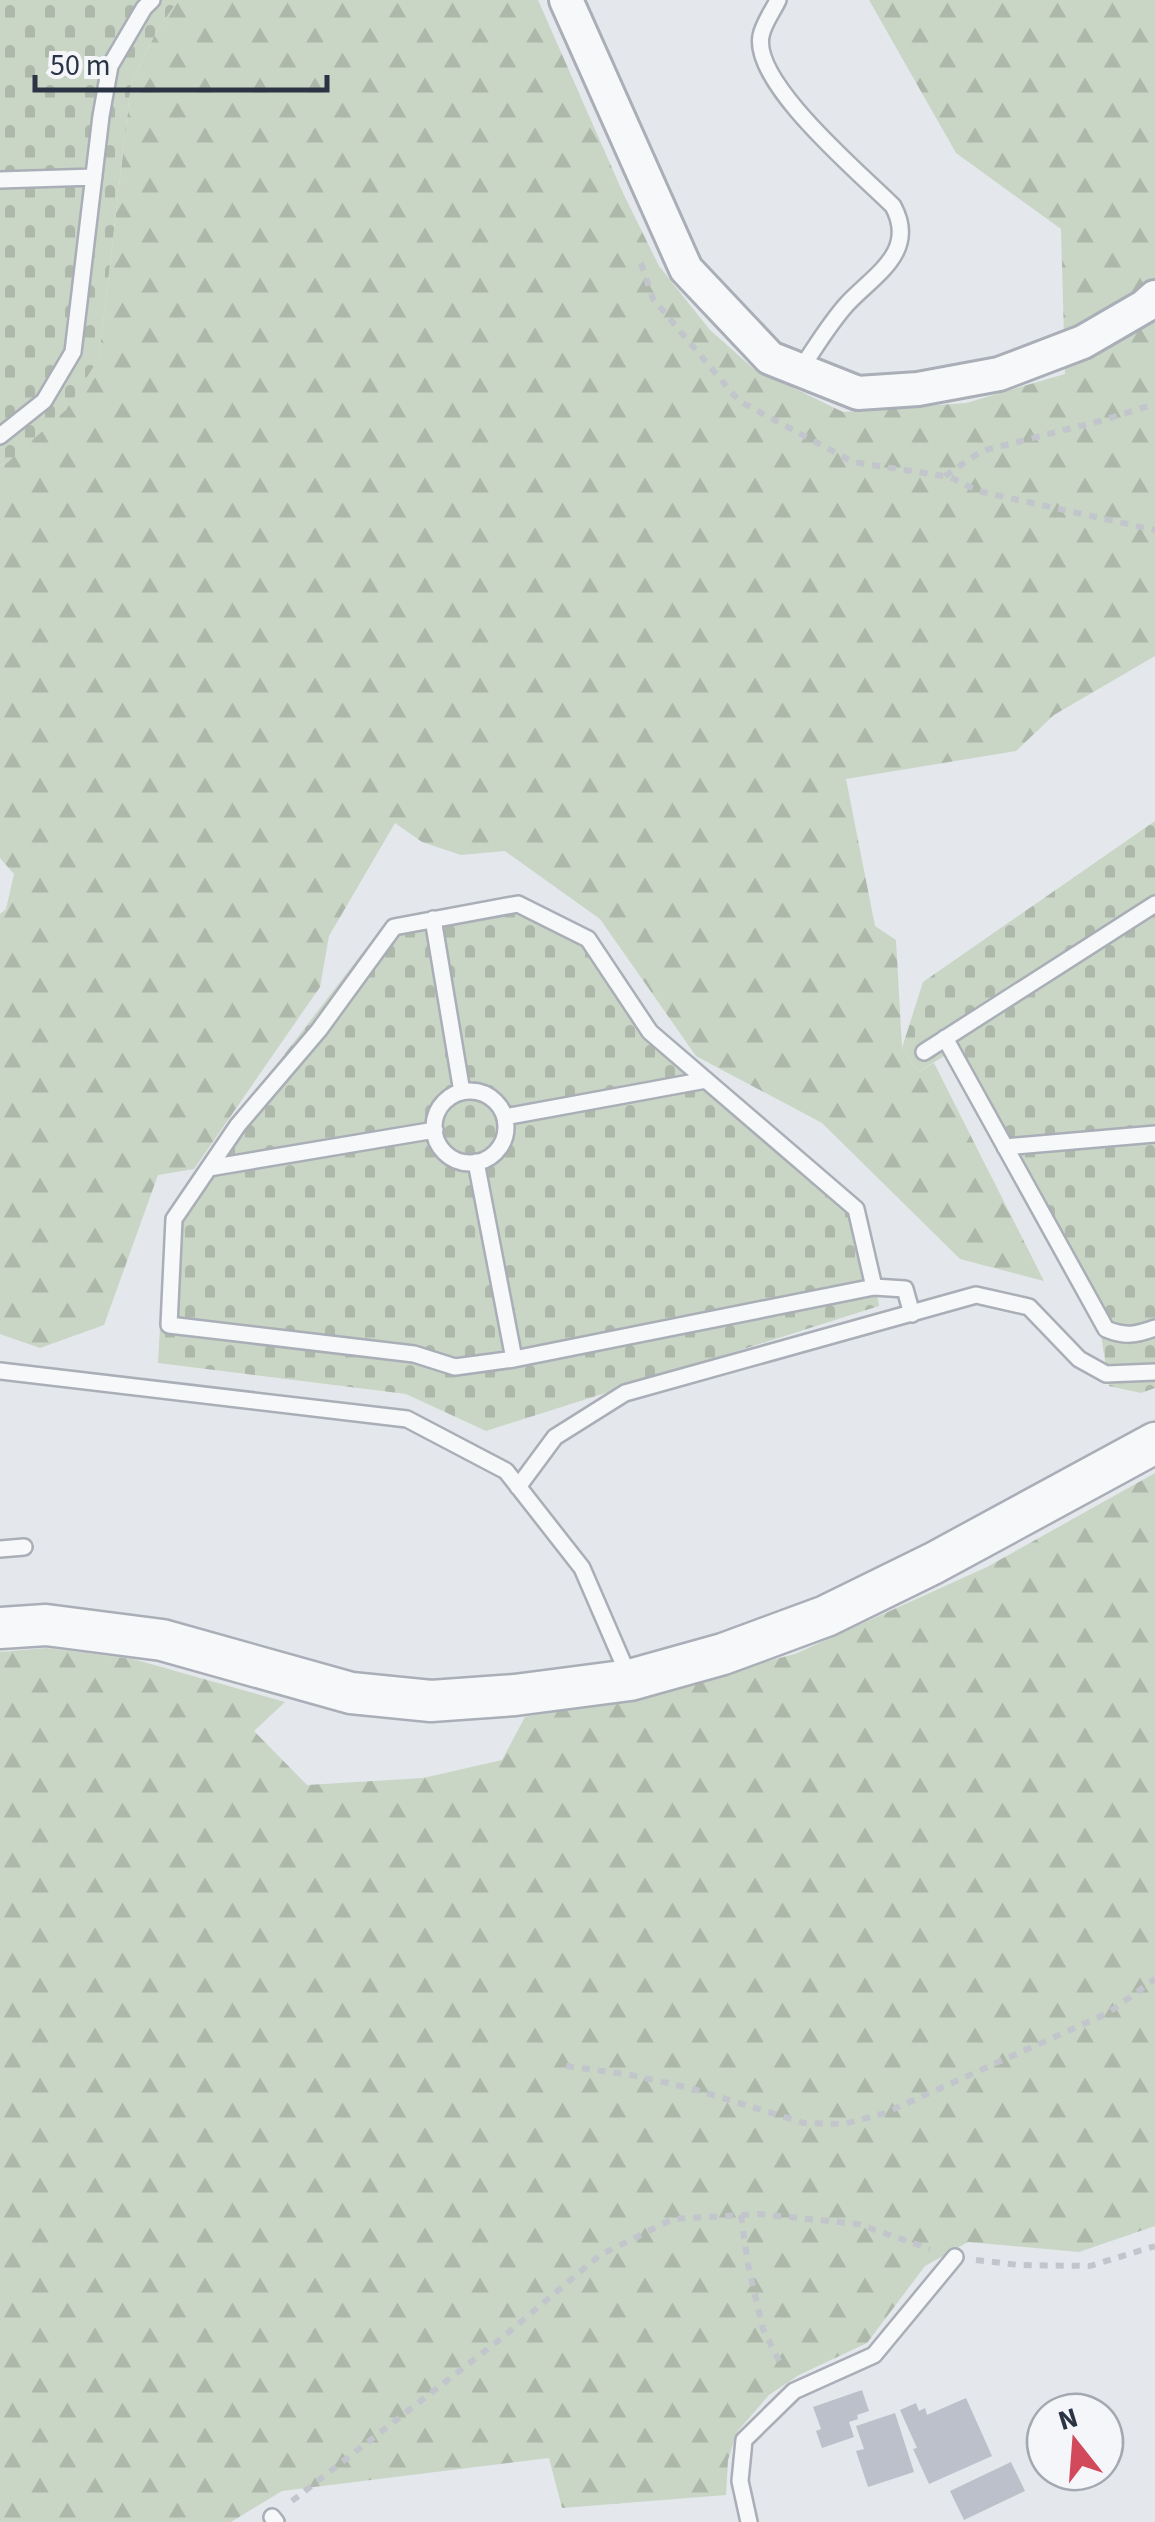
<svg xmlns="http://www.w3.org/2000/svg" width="1155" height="2522" viewBox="0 0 1155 2522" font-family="'Source Sans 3',sans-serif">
<defs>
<pattern id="forest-firs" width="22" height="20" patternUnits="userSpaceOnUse" patternTransform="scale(2.5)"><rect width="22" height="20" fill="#c9d6c5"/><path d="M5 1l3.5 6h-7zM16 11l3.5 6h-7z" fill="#adb8ab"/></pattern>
<pattern id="cemetery-stones" width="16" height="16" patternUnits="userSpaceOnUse" patternTransform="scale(2.5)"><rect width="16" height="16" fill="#c9d6c5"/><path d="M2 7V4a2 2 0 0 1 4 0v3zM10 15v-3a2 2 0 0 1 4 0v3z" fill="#adb8ab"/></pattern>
</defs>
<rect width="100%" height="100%" fill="#e4e7ec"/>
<path fill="url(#forest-firs)" d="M181,0h357l85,193 36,73 51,64 44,39 89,43 123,-9 99,-29 -4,-145 -105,-76 -87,-153h286v656l-101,59 -38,36 -170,28 29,147 21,14 6,108 16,24 16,-9 110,218 -84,-22 -138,-136 -126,-67 -96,-137 -95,-68 -44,4 -39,-13 -27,-19 -66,113 -9,51 -126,182 -36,6 -54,150 -64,23 -40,-14v-420l6,-5 8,-35 -14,-16v-393l8,-3 91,-104 32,-274 25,-52 21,-30z
M1155,1473v753l-76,26 -111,-10 -43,24 -58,77 -68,32 -30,20 -32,37 -9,28 -2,35 -164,13 -13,-50 -267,33 -51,31h-231v-870l46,-4 87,11 152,43 -31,29 53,54 116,-7 79,-18 23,-43 108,-21 162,-42 192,-87z"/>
<path fill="url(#cemetery-stones)" d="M0,0h181l-4,2 -21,30 -25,52 -32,274 -33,52 -58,52 -8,3z
M1155,821v567l-14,5 -32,-7 -9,-57 -154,-274 -28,17 -16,-24 21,-66z
M525,899l72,36 60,93 207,175 15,103 -393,125 -80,-37 -248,-31 8,-143 62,-92 158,-206z"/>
<path fill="#bbc0ca" d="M862,2390l7,21 -12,4 1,4 -9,3 5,15 -32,11 -6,-17 5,-2 -8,-22z
M966,2398l26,58 -63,28 -16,-35 4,-1 -17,-38 16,-7 3,8 6,-3 2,7z
M895,2413l19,59 -46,15 -12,-36 8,-2 -8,-23z
M1011,2462l14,29 -61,29 -14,-29z"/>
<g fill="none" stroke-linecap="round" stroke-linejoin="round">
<g stroke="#a9aeb7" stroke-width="20">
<path id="service" d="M778,0c-5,11 -15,24 -17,36 -9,47 99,137 132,170 25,46 -19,69 -46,98 -18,20 -32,44 -47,66
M0,180l94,-3
M0,436l44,-35 29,-49 28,-236 9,-50 34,-58 8,-8
M433,919l29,173
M945,1038l161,291c19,8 30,6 49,-1
M924,1052l231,-148
M434 1127a36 36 0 1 1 72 0a36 36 0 1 1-72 0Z
M505,1117l201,-37
M1005,1147l150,-13
M476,1162l38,197 360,-72 31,2 7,25
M209,1168l226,-38
M514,1359l-59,8 -41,-13 -245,-29 5,-106 64,-94 81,-95 75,-103 124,-23 70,35 62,93 206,177 18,78
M0,1371l407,48 99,52 76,97 48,111
M518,1487l37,-50 70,-44 351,-98 53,12 50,52 27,15 49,-2
M0,1549l24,-2
M272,2517l4,5
M749,2522l-9,-41 4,-41 50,-49 80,-36 81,-98"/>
</g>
<g stroke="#a9aeb7" stroke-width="38">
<path id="minor" d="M566,0l120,269 84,89 88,35 60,-4 81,-15 84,-32 62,-36 10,-9"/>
</g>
<g stroke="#a9aeb7" stroke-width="45">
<path id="tertiary" d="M0,1628l46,-3 116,15 189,53 80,8 84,-6 115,-15 93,-26 103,-38 108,-53 221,-120"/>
</g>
<path stroke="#c2c5cb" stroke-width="6" stroke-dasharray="8 8" stroke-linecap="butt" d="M641,263l12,36 86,102 114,61 97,15 28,14 177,39
M945,476l37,-25 118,-30 55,-17
M566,2066l65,9 59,13 114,35 40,1 41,-11 223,-100 47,-34
M741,2215l7,50 15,64 19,38
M976,2260l43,5 71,1 65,-20
M292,2501l211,-164 97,-82 73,-36 86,-5 99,10 72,25"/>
<use href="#service" stroke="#f7f8fa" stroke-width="15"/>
<use href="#minor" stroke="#f7f8fa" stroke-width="32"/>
<use href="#tertiary" stroke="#f7f8fa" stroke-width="40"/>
</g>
<g transform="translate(1075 2442) rotate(343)"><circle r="48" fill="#f4f6f9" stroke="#a4a8b1" stroke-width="2.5"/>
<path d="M0-8L18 38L0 25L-18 38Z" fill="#d1495b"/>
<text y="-15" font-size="28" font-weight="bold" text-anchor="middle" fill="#2b3445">N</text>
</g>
<path d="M35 75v15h292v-15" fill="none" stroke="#2b3445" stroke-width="5"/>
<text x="50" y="75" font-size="30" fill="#2b3445" stroke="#f4f6f9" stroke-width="8" paint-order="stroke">50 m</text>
</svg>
